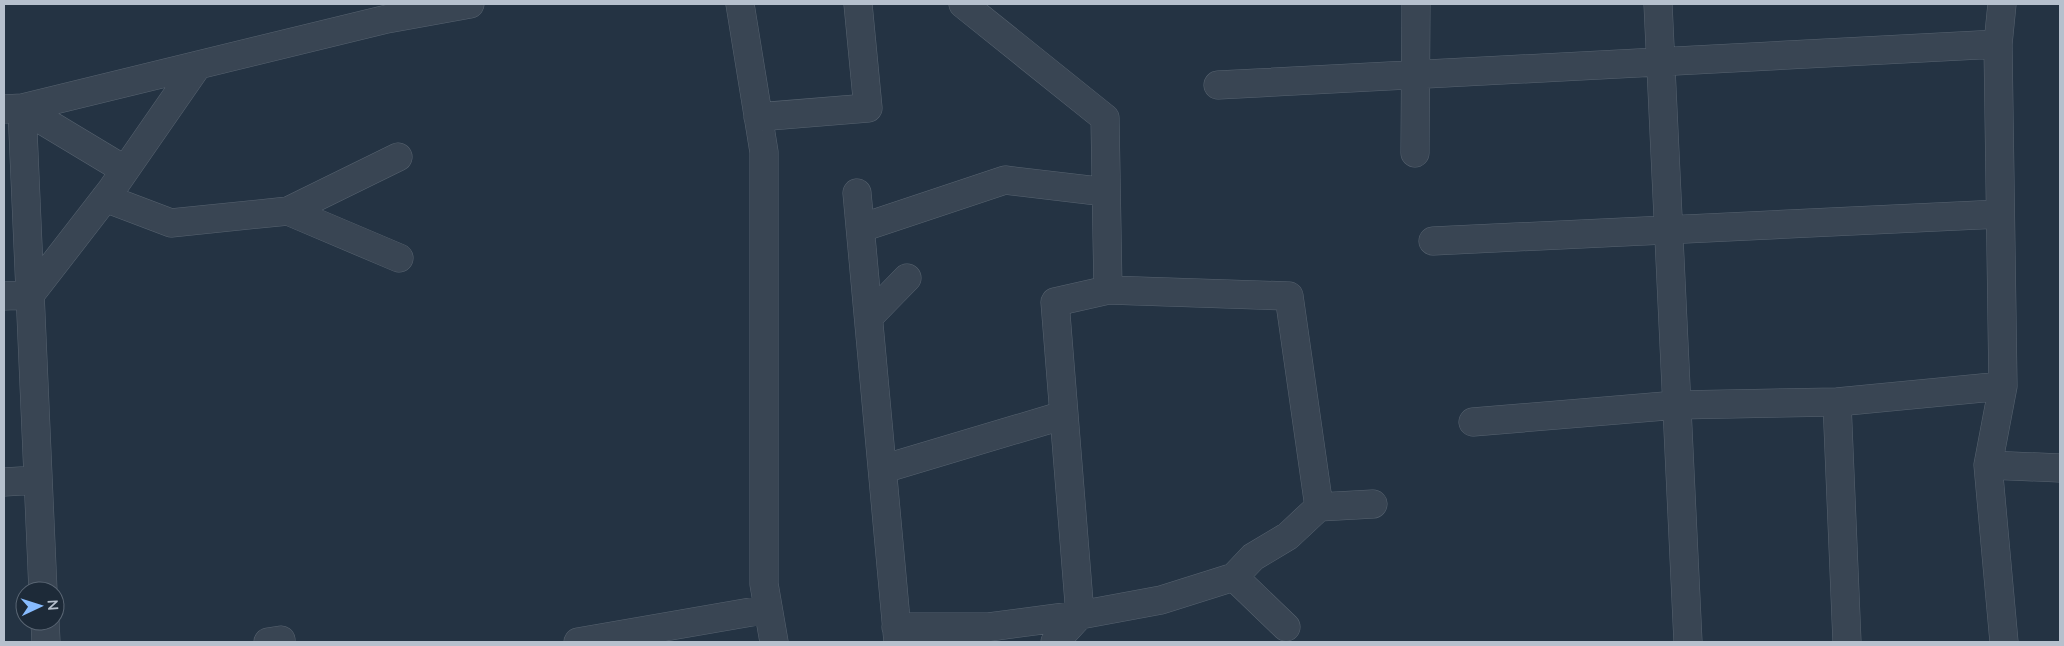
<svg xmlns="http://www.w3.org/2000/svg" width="2064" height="646" viewBox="0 0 2064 646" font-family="Lato,sans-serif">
<rect width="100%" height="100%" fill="#243343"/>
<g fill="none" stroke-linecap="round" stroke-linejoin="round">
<g stroke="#576370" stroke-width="29">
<path id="minor" d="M740,4l24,148v432l10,58
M1658,4l30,638
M2002,4l-4,40 5,342 -15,79 16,177
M1218,85l780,-41
M22,108l21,483
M22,108l103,62
M4,109l18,-1 365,-89 83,-15
M758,117l110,-9 -10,-104
M1415,153l1,-149
M857,193l41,449
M105,198l66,25 117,-12 110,-54
M288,211l111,47
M861,228l144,-48 101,12
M1433,241l567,-27
M4,296l26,-1 82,-106 86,-124
M869,317l38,-39
M1837,402l10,240
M1473,422l204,-17 160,-3 166,-16
M1988,465l72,3
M883,469l181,-54
M4,482l34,-2
M1319,507l54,-3
M1234,577l52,50
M45,621l1,21
M896,627h93l91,-12 81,-15 73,-23 19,-20 35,-21 31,-29 -30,-211 -181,-6 -3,-172 -142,-114
M268,642l13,-2
M578,642l190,-33
M1055,642l25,-27 -25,-313 53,-12"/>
</g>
<use href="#minor" stroke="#394553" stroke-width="28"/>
</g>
<rect width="2064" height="646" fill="none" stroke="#b6c0cd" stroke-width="10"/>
<g transform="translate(40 606) rotate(86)"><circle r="24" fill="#1d2a38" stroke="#5a6674"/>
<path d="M0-4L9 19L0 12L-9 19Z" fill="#88bcff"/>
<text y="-8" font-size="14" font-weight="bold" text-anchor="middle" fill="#b6c0cd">N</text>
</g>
</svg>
